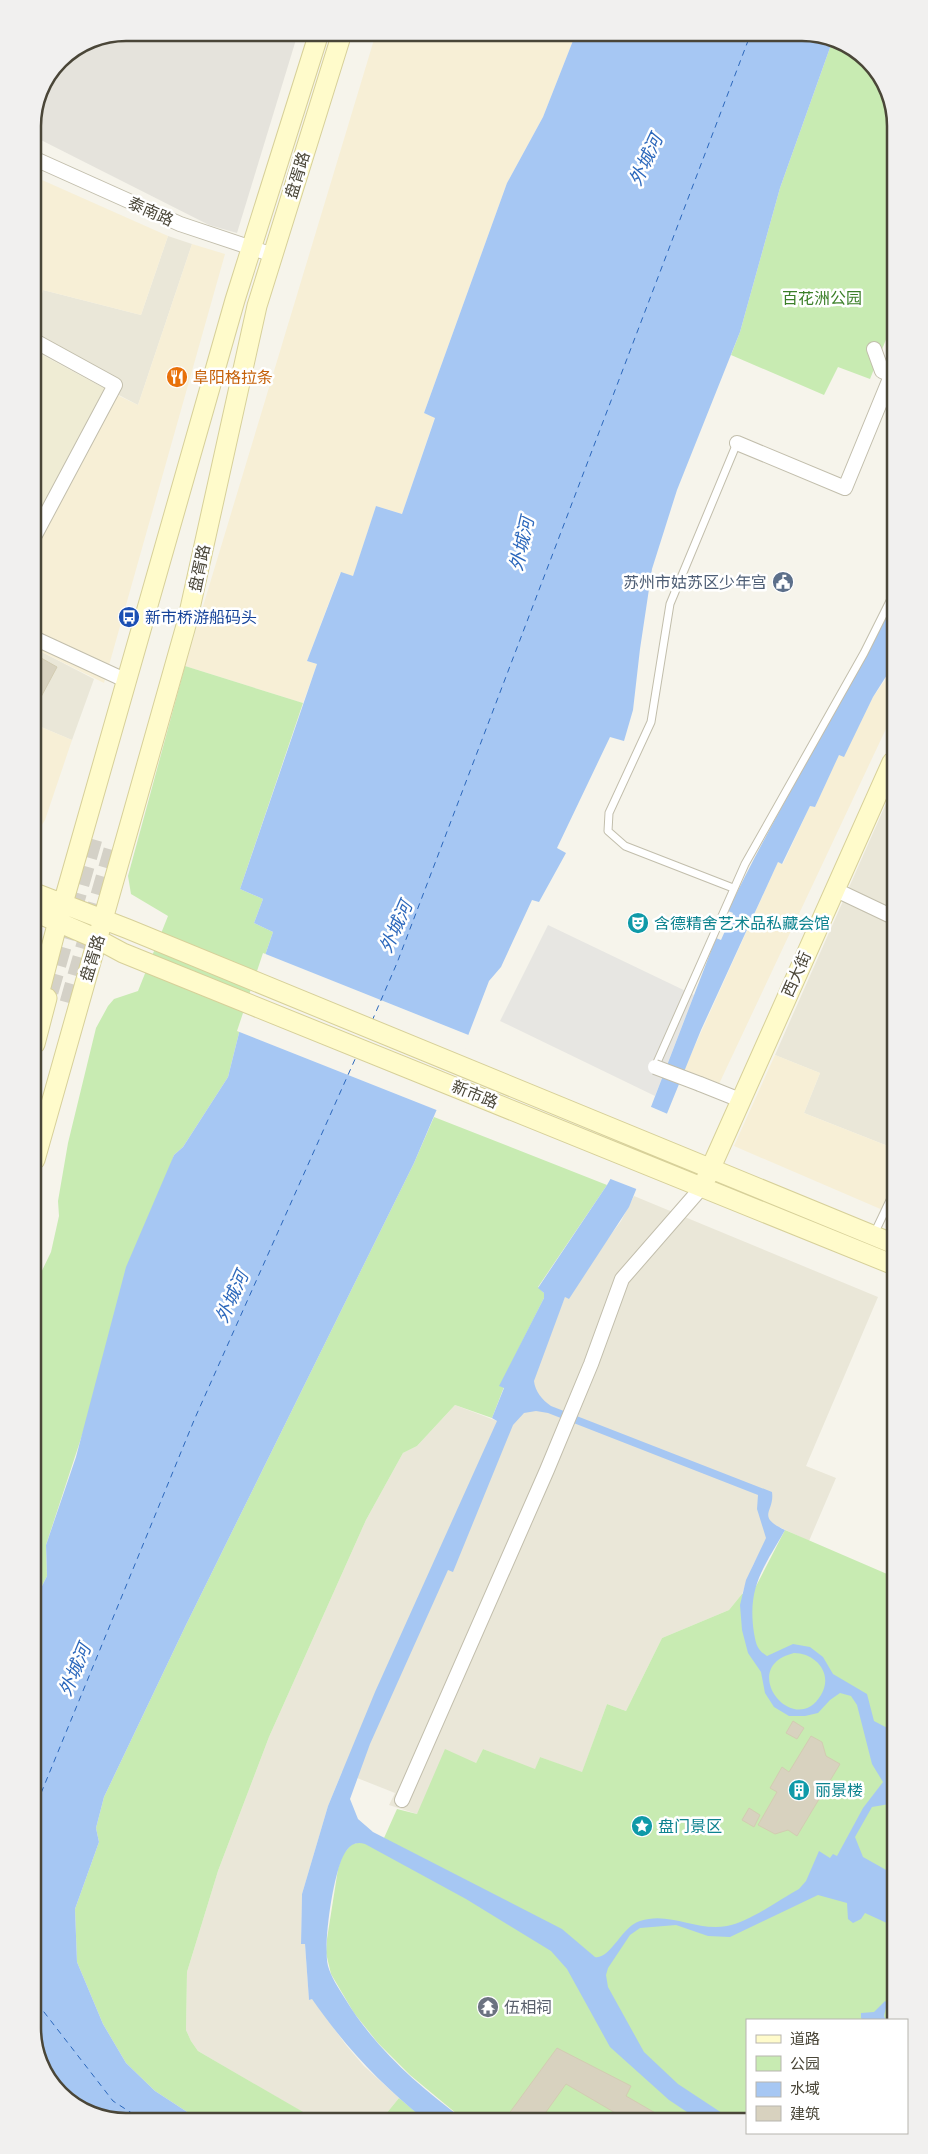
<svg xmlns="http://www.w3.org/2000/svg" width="928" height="2154" viewBox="0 0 928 2154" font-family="'DejaVu Sans','Noto Sans SC',sans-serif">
<rect width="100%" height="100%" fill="#f6f4eb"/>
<path fill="#eae7d8" d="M168,236l24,8 -54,161 -105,-55v-26l10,-34 98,25z
M34,648l60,31 -22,61 -38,-16z
M892,790l1,358 -89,-35 16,-40 -45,-18z
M634,1196l244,101 -72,169 30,12 -27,63 -34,-16 -22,40 -11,29 -13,16 -67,28 -36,73 -19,-7 -25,69 -42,-16 -5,13 -52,-21 -7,14 -59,51 -28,-9 6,-12 -53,-21 -14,34 -26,88 -1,49 4,1 4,56 3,-2 34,47 18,21 35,32 -18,22h-65l-118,-69 -7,-10 -5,-11 1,-58 31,-101 51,-134 97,-217 37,-67 14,-7 38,-41 42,16 38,-49 30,-75 56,-76z"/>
<path fill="#f7efd6" d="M376,33h200l-33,84 -36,66 -83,230 11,4 -33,97 -26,-8 -23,71 -13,-4 -33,88 10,3 -14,39 -118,-37z
M33,176l135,60 -27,79 -98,-25 -10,34z
M192,244l33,10 -121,429 -70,-35v-115l83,-138 21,10z
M886,679l6,3v34l-173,368 -36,-12 95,-210 5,2 27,-58 5,1 24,-53 5,2 29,-59z
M34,724l38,16 -27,80 -11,17z
M775,1055l45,18 -16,40 89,35 -1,66 -158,-68z"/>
<path fill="#e5e3dc" d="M126,33h172l-61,200 -28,-8 -176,-89v-16l27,-60 30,-21z"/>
<path fill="#efecd4" d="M33,350l84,45 -83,138z"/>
<path fill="#c8ebb2" d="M832,42l27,10 32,44v237l-2,-1 -19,47 -32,-12 -14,28 -93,-40 9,-23 40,-144z
M185,666l118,37 -63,186 23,10 -9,24 19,9 -33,97 -12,48 -45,70 -9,8 -128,390 1,31 -11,22 -1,-313 16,-33 8,-36 -1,-15 10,-58 28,-115 12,-22 6,-7 24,-8 30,-75 -37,-22 -3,-18z
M434,1117l173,68 -69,102 6,6v5l-44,88 4,1 -12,31 -37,-13 -38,41 -14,7 -37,67 -97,217 -51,134 -31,101 -1,58 5,11 7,10 119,69 -116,1 -46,-30 -29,-28 -23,-39 -26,-62 -2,-53 24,-67 -3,-14 8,-31 81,-170 229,-464z
M785,1530l109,47 1,443h-148v97l-284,2 -53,-44 -32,-32 -24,-30 -23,-39 -5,-21 1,-14 11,-70 5,-15 9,-10 32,-6 13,-29 20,5 28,-65 31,14 7,-14 52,20 5,-12 42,15 25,-68 19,7 36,-73 67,-28 13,-16 12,-4z
M399,2098l25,21 -43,1z"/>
<path fill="#e7e6e2" d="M548,925l146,70 -39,101 -155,-75z"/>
<path fill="#a6c7f3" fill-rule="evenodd" d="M576,33h233l23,9 -52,146 -40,144 -63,158 -25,79 -12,80 -7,61 -9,31 -14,-4 -53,111 9,5 -27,49 -7,-2 -31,67 -12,14 -23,60 -52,122 -229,464 -81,170 -8,31 3,14 -24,67 2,53 26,62 23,39 29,28 46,30h-82l-50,-19 -32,-44 -1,-460 11,-22 -1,-31 30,-88 50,-190 48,-112 9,-8 45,-70 12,-48 33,-97 -19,-9 9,-24 -23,-10 77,-225 -10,-3 34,-89 12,4 23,-70 26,8 33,-96 -11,-5 83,-230 36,-66z
M892,606v61l-19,30 -29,60 -5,-2 -24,52 -5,-1 -28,58 -4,-2 -77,168 -72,177 -60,92 -4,-2 -31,84c1,10 8,19 17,25l221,86c3,20 -17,24 13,38 -22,39 -38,57 -31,103 2,11 3,17 13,23l26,-12 17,3 13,10 10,17 34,20 7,27 21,11v71l-23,4 -17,30 8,20 25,14 7,-1v48l-4,-1 -2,7 -24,-11 -4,6 -8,4 -5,-4 -1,-16 -29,-8 -88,42 -22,-1 -32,-11 -36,3 -10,7 -22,33 -2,7 2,12 36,65 34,32 50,33 -32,1 -27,-18 -59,-53 -43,-78 -16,-18 -85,-52 -101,-55c-14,-5 -21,8 -25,20 -8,22 -17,81 -12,102 3,11 10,21 16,31 29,49 73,88 119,122h-39c-44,-35 -80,-74 -112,-120l-3,1 -4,-56h-4l1,-50 26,-88 47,-114 122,-271 -5,-3 12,-30 -5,-2 45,-88v-5l-6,-5 69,-103 42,-73 67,-174 5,2 12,-27 -5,-2c50,-104 111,-202 164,-305zM536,1411l12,2 210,82 -1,14 9,29 -20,42 -6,25 2,25 6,23 13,19 4,21 9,14 15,9h16l13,-3 12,-13 10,-7 11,3 6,9 15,59 11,18 -20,26 -26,48 -4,-2 -3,4 -11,-7 -13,30 -7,8c-20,11 -50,33 -72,37 -30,6 -57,-15 -87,-5 -18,5 -30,39 -45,36l-33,-28 -189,-97 -15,-13 -8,-20 20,-55 78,-174 5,2 60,-147 11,-12zM794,1653c21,0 40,20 27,42 -27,45 -85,-28 -27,-42z
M885,2001l2,2 -3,13 2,4h-23l-2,-2v-5l13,-1z"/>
<path fill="#f6f4eb" d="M263,953l208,83 -32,75 -202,-80z
M649,1106l21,9 -31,75 -31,-12z"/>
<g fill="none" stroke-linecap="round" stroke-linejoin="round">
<path stroke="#2c68bc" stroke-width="1" stroke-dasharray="6 5" stroke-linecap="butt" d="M372,1021l25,-58 354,-930
M37,1803l158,-385 161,-361
M37,2003l76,98 31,20"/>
</g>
<path fill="#d8d2bf" stroke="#d3ccb2" d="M34,654l23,13 -23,43z
M793,1721l11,7 -7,11 -11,-6z
M811,1736l11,6 4,14 14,8 -43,72 -9,-6 -13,4 -17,-9 19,-33 -7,-4 12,-21 7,5z
M749,1808l11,7 -6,12 -12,-7z
M557,2048l74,38 -5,10 38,22h-40l-58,-34 -25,35h-36z"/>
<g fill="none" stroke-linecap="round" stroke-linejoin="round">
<path stroke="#d4d1c7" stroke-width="19" stroke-dasharray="19 9" stroke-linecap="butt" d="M49,992l45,-157
M69,1003l46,-160"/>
<g stroke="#c2beac" stroke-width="9">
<path id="lane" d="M733,888l-108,-42 -17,-15 1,-18 42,-91 19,-118 67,-161
M655,1067l90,-203 119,-211 28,-56
M874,1234l19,-40"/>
</g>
<g stroke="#c2beac" stroke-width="16">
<path id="street" d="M33,158l147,66 93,31
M33,340l82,45 -81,152
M874,349l8,22 9,4
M737,443l108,45 46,-112
M34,638l93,43
M834,889l59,28
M700,1084l40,16
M402,1800l145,-330 44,-106 31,-85 81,-93"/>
</g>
<g stroke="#d7d099" stroke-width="21">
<path id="secondary" d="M35,893l93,36 766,315
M35,912l62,27 26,14 771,312
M35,1010l23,-89 177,-621 84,-267
M35,1044l12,-46
M35,1160l152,-538 70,-316 85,-273
M705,1181l187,-419"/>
</g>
<use href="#lane" stroke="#fff" stroke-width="7"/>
<use href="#street" stroke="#fff" stroke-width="14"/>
<use href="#secondary" stroke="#fffbcb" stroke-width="19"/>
<g stroke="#c2beac" stroke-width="16" stroke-linecap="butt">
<path id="street-bridge" d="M655,1067l45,17"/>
</g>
<use href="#street-bridge" stroke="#fff" stroke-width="14"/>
</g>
<defs>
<g id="restaurant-disc" transform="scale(1.125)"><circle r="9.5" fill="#e8710a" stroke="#fff"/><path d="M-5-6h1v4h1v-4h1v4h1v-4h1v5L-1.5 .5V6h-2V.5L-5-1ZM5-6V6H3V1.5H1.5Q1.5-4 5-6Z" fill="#fff"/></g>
<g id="civic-disc" transform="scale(1.125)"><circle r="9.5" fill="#5c6f8a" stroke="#fff"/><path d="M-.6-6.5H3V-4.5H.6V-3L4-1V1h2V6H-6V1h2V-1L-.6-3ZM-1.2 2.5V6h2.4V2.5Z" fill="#fff"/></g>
<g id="bus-disc" transform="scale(1.125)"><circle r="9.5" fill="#1a4fb4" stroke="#fff"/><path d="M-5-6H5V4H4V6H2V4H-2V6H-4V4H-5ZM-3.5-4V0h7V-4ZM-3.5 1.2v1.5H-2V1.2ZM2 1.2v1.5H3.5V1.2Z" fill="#fff"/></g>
<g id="theatre-disc" transform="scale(1.125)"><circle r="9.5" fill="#0f9aa8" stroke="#fff"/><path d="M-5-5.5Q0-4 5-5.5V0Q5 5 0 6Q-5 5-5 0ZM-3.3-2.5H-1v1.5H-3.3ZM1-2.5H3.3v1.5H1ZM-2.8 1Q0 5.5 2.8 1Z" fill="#fff"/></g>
<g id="building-disc" transform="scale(1.125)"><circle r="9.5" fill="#0f9aa8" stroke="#fff"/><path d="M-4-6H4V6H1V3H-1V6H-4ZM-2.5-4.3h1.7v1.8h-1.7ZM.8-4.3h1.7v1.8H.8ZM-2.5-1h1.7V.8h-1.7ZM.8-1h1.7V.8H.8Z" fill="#fff"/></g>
<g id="sight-disc" transform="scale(1.125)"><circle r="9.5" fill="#0f9aa8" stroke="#fff"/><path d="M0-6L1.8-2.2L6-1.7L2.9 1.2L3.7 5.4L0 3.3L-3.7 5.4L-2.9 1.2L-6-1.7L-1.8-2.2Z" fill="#fff"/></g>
<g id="temple-disc" transform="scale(1.125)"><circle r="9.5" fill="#6b7280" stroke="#fff"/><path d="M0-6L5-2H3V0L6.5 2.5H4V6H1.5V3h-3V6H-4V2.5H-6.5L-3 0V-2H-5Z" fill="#fff"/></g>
</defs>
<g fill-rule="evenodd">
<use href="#restaurant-disc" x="177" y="377"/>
<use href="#civic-disc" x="783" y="582"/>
<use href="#bus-disc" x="129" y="617"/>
<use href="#theatre-disc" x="638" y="923"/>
<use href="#building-disc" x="799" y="1790"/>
<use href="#sight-disc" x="642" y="1826"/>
<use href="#temple-disc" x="488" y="2007"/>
</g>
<g text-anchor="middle" stroke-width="5" stroke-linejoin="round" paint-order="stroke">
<g font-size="16" fill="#4a4638" stroke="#fff">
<text transform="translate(297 175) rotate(-73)" y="6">盘胥路</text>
<text transform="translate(151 211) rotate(24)" y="6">泰南路</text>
<text transform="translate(199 568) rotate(-78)" y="6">盘胥路</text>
<text transform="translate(92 958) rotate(-73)" y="6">盘胥路</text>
<text transform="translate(796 974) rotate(-66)" y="6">西大街</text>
<text transform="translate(475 1094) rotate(22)" y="6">新市路</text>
</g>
<g font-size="16" fill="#3b7f28" stroke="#fff">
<text x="822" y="304">百花洲公园</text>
</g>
<g font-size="16" fill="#c56008" stroke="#fff" text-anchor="start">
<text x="193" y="383">阜阳格拉条</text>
</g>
<g font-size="16" fill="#4e5e75" stroke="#fff" text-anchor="end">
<text x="767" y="588">苏州市姑苏区少年宫</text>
</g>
<g font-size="16" fill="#164399" stroke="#fff" text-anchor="start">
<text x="145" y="623">新市桥游船码头</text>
</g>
<g font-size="16" fill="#0d838f" stroke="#fff" text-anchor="start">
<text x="654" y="929">含德精舍艺术品私藏会馆</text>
<text x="815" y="1796">丽景楼</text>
<text x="658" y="1832">盘门景区</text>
</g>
<g font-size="16" fill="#5b616d" stroke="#fff" text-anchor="start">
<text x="504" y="2013">伍相祠</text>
</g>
<g font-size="18" font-style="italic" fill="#2c68bc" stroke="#fff">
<text transform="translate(646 160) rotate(-65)" y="6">外城河</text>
<text transform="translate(522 544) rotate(-77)" y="6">外城河</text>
<text transform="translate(396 927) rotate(-66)" y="6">外城河</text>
<text transform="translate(232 1297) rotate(-66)" y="6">外城河</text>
<text transform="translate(75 1670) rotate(-67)" y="6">外城河</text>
</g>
</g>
<path d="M0 0H928V2154H0ZM126 41H802A85 85 0 0 1 887 126V2028A85 85 0 0 1 802 2113H126A85 85 0 0 1 41 2028V126A85 85 0 0 1 126 41Z" fill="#f1f0ef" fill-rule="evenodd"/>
<path fill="none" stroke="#4a4638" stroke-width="2.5" d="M126 41H802A85 85 0 0 1 887 126V2028A85 85 0 0 1 802 2113H126A85 85 0 0 1 41 2028V126A85 85 0 0 1 126 41Z"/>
<rect x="746" y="2019" width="162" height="115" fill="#ffffff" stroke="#b7b5af"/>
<rect x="756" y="2035" width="25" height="8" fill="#fffbcb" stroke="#b7b5af"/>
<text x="790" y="2044" font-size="15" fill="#4a4638">道路</text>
<rect x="756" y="2056" width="25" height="15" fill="#c8ebb2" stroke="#b7b5af"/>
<text x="790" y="2069" font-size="15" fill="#4a4638">公园</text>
<rect x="756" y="2082" width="25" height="15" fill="#a6c7f3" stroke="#b7b5af"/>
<text x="790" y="2094" font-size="15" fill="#4a4638">水域</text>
<rect x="756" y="2106" width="25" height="15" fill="#d8d2bf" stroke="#b7b5af"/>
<text x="790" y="2119" font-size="15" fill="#4a4638">建筑</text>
</svg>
